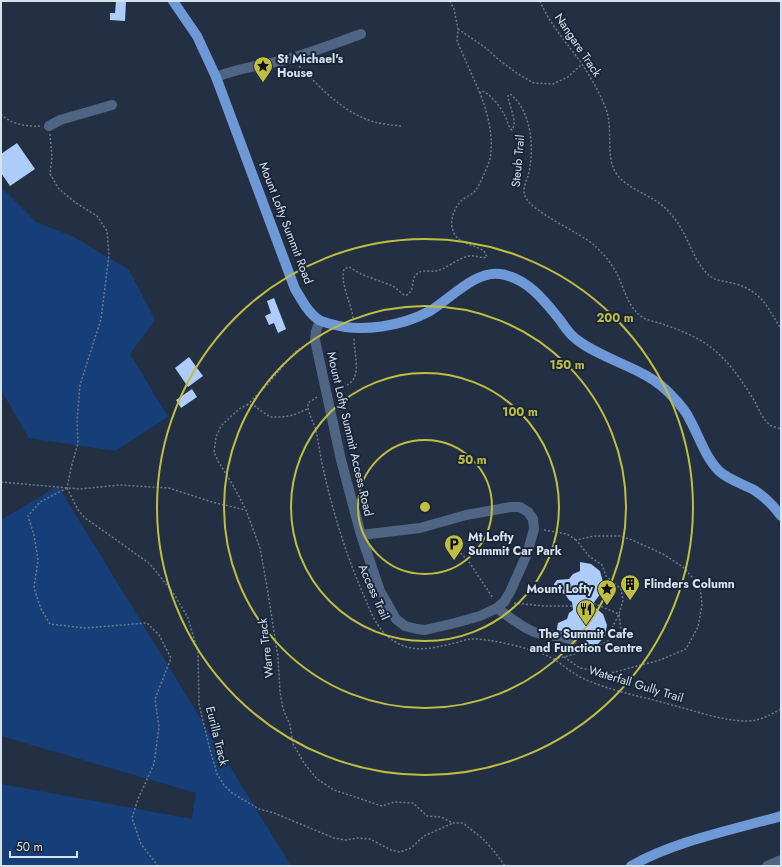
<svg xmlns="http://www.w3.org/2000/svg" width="782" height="867" viewBox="0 0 782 867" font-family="Jost,sans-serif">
<rect width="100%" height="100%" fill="#233044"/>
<path fill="#163e78" d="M1,187l35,35 38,15 55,33 26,50 -25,34 38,63 -53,34 -86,-13 -28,-48z
M58,486l233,380h-290v-82l191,35 4,-26 -195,-57v-216z"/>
<path fill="#adccfa" d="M116,1h10l-1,20 -15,-1v-7h5z
M17,143l18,26 -25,17 -9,-13v-19z
M274,298l12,31 -8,4 -4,-10 -5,2 -4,-9 6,-3 -4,-12z
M189,357l14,19 -15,11 -13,-19z
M192,389l5,8 -16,11 -5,-8z
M580,562l11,2 9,7 3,11 -2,11 -9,12 11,9 4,11 -2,11 -7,8 -11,4 -1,-11 -8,1 -4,-4 -17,-4v-2l1,-5 9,-4 2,-6 4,-3 -1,-8 -3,-2 -4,-6 -9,-2 -2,-4v-4l3,-4 12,-1 4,-5 7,-3z"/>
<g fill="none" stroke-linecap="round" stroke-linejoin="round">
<path stroke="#6f7a8b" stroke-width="1.5" stroke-dasharray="2 2" stroke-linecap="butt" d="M450,1l4,8 4,20 -1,12 23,52
M540,1c10,24 27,42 42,63 9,14 18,29 24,45 8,22 -2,49 12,67 14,16 38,20 52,37 4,5 9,11 12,17 8,14 15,36 28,46 7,6 17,5 26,8 26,8 32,24 45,45
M458,29l28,19 13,12 19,14 16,9 19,1 15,-7 14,-13
M299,66c23,23 43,46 75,56 8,2 18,3 27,4
M1,114c9,10 26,13 39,12
M50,134l2,23 -2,17 9,15 17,14 21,13 10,15 2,24 -8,64 -21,66 -3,36 1,22 -7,25 -4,20
M353,318c-2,-16 -13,-34 -9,-49l5,-2 14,8 30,11 11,9h3c9,-6 3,-16 10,-21 5,-5 12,-2 18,-3 11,-1 22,-13 34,-15 8,-1 12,3 18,1l-3,-6c-9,-6 -23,-7 -29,-16 -7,-11 -2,-25 6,-34 4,-4 11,-6 15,-11 4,-6 12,-24 14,-31 4,-23 -2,-44 -10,-66l2,-2c9,3 19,17 23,25 3,5 3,11 7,14 6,-9 -3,-23 -4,-34l2,-2c22,17 25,56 18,82 -2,6 -6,13 -3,20 6,16 54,36 69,49 9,8 19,20 24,31 7,15 10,31 24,41 6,4 16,5 23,8 15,5 32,12 44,21 18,13 31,32 43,51 6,9 9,21 18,28 3,2 8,3 11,4
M336,390c30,-8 18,-29 18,-53
M317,397l-9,6c-1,10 6,19 8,28 3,12 4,25 7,37 10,44 23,88 42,130 5,13 11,27 21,37 22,20 43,14 69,8 5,-1 11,-4 16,-4 17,-1 56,9 72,15 14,5 24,16 37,23 29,14 61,19 92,28 24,6 50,16 75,16 13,0 23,-6 34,-12
M247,405l20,-20 28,-33 12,-8
M307,409l-13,6 -12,2h-12l-17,-12h-6l-8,4 -18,17 -5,11 -2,15 4,9 16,26 12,23 14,38 6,33 12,76 2,35 3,17 7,16 3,19 11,19 13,16 17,11 48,16 12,-4 19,1 14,13 14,1 12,6h10l20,16 11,12 11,15
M1,482l79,7 39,-4 50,3 43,14 33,8
M67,488l11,22 7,8 30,21 35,25 24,30 14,24 10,34 1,52 10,42 8,28 7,11 8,8 27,16 15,4 60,25 12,2 11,-2 13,1 21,11 9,2 11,-4 13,-12 29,-13
M67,488l-27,14 -12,14 6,19 4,25 -4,28 7,21 9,15 35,4 62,-5 12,12 12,23 -16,41 4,28 -5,37 -16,35 -6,19 9,26 17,22
M544,530l23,4 9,6
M458,550l11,12 24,36
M514,603l30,3h29
M582,639l28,-7
M564,657l16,11 31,5 49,-13 26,-11 12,-22 4,-22 -2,-19 -17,-19 -20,-13 -31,-14 -12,-4h-26l-18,4 13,16 13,9 4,11 15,13 2,11 -4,14 -9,18 1,7
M554,659c20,-4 53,-13 67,-28l-2,-17 -24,-10 -9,1"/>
<path stroke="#506583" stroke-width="10" d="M216,77c23,-9 46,-12 69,-17 26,-7 51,-17 76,-26
M49,126l11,-6 52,-15
M320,321l-4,10 -1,9 26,120 20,75 19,56 16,28 9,7 12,3 8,1 30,-7 25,-7 17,-8 7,-6 6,-10 17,-38 7,-25 -1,-10 -5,-7 -8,-5h-9l-45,8 -46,13 -59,7
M497,608c11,8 23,18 35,23 13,6 27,3 40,9
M767,866l14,-6"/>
<path stroke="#6f98d6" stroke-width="10" d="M173,1l24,35 19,41 79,212c7,11 13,24 24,31 4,2 8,3 12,4 31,9 71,2 99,-13 20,-12 46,-41 70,-37 27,4 44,26 60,46 5,7 9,14 16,19 29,23 70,28 95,56 7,7 15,16 19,25 9,16 15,37 29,51 10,9 24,13 35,19 11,7 20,16 27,26
M631,866c44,-25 101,-36 150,-50"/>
</g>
<g fill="none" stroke="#c0be41" stroke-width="2">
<circle cx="425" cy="507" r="67"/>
<circle cx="425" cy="507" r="134"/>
<circle cx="425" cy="507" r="201"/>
<circle cx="425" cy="507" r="268"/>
</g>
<defs>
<g id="sight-pin" transform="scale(1)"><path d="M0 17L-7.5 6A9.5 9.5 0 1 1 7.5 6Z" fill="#c0be41" stroke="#192639"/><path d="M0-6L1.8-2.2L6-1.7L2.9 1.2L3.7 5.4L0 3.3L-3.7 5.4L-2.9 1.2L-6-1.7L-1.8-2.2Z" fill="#111"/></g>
<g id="parking-pin" transform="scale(1)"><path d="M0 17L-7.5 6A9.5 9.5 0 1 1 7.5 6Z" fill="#c0be41" stroke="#192639"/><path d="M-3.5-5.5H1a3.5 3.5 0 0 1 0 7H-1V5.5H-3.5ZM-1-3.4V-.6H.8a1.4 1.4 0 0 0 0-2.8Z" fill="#111"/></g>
<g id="building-pin" transform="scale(1)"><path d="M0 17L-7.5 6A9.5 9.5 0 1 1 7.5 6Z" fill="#c0be41" stroke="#192639"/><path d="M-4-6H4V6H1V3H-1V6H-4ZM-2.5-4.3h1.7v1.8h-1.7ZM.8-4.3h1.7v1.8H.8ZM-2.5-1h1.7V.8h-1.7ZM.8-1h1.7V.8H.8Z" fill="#111"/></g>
<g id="restaurant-pin" transform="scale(1)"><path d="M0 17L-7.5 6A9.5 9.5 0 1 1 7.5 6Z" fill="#c0be41" stroke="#192639"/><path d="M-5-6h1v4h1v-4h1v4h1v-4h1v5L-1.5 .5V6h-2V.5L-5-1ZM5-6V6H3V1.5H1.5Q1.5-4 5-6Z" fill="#111"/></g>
</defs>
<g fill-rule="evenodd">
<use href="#sight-pin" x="263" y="66"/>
<use href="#parking-pin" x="454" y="544"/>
<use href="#building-pin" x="630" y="584"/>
<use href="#sight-pin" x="607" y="589"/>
<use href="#restaurant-pin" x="586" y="609"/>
</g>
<g text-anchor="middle" stroke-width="4" stroke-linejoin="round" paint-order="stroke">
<g font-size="12" fill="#d8e1ee" stroke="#192639">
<text transform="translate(578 45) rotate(56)" y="4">Nangare Track</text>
<text transform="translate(518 161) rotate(-85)" y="4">Steub Trail</text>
<text transform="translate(286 223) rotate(69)" y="4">Mount Lofty Summit Road</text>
<text transform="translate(350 434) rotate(77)" y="4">Mount Lofty Summit Access Road</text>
<text transform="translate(374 592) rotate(66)" y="4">Access Trail</text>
<text transform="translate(266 648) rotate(-97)" y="4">Warre Track</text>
<text transform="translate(636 684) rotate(17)" y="4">Waterfall Gully Trail</text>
<text transform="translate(217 736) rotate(76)" y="4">Eurilla Track</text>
</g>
<g font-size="12" font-weight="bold" fill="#d8e1ee" stroke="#192639" text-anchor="start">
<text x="277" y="63">St Michael's<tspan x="277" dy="14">House</tspan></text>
<text x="468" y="541">Mt Lofty<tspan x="468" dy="14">Summit Car Park</tspan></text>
<text x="644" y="588">Flinders Column</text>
<text x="593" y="593" text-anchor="end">Mount Lofty</text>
<text x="586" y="638" text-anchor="middle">The Summit Cafe<tspan x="586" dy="14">and Function Centre</tspan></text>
</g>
</g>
<circle cx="425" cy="507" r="6" fill="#c0be41" stroke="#192639" stroke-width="2"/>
<g font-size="12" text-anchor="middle" font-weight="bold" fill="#c0be41" stroke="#192639" stroke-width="4" stroke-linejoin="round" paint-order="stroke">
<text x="615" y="322">200 m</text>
<text x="567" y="369">150 m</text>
<text x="520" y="416">100 m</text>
<text x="472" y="464">50 m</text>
</g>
<rect width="782" height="867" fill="none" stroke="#d8e1ee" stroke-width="4"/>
<path d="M10 851v6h67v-6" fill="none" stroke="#d8e1ee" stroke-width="2"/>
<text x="16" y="851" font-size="12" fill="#d8e1ee" stroke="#192639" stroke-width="3" paint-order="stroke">50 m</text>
</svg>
